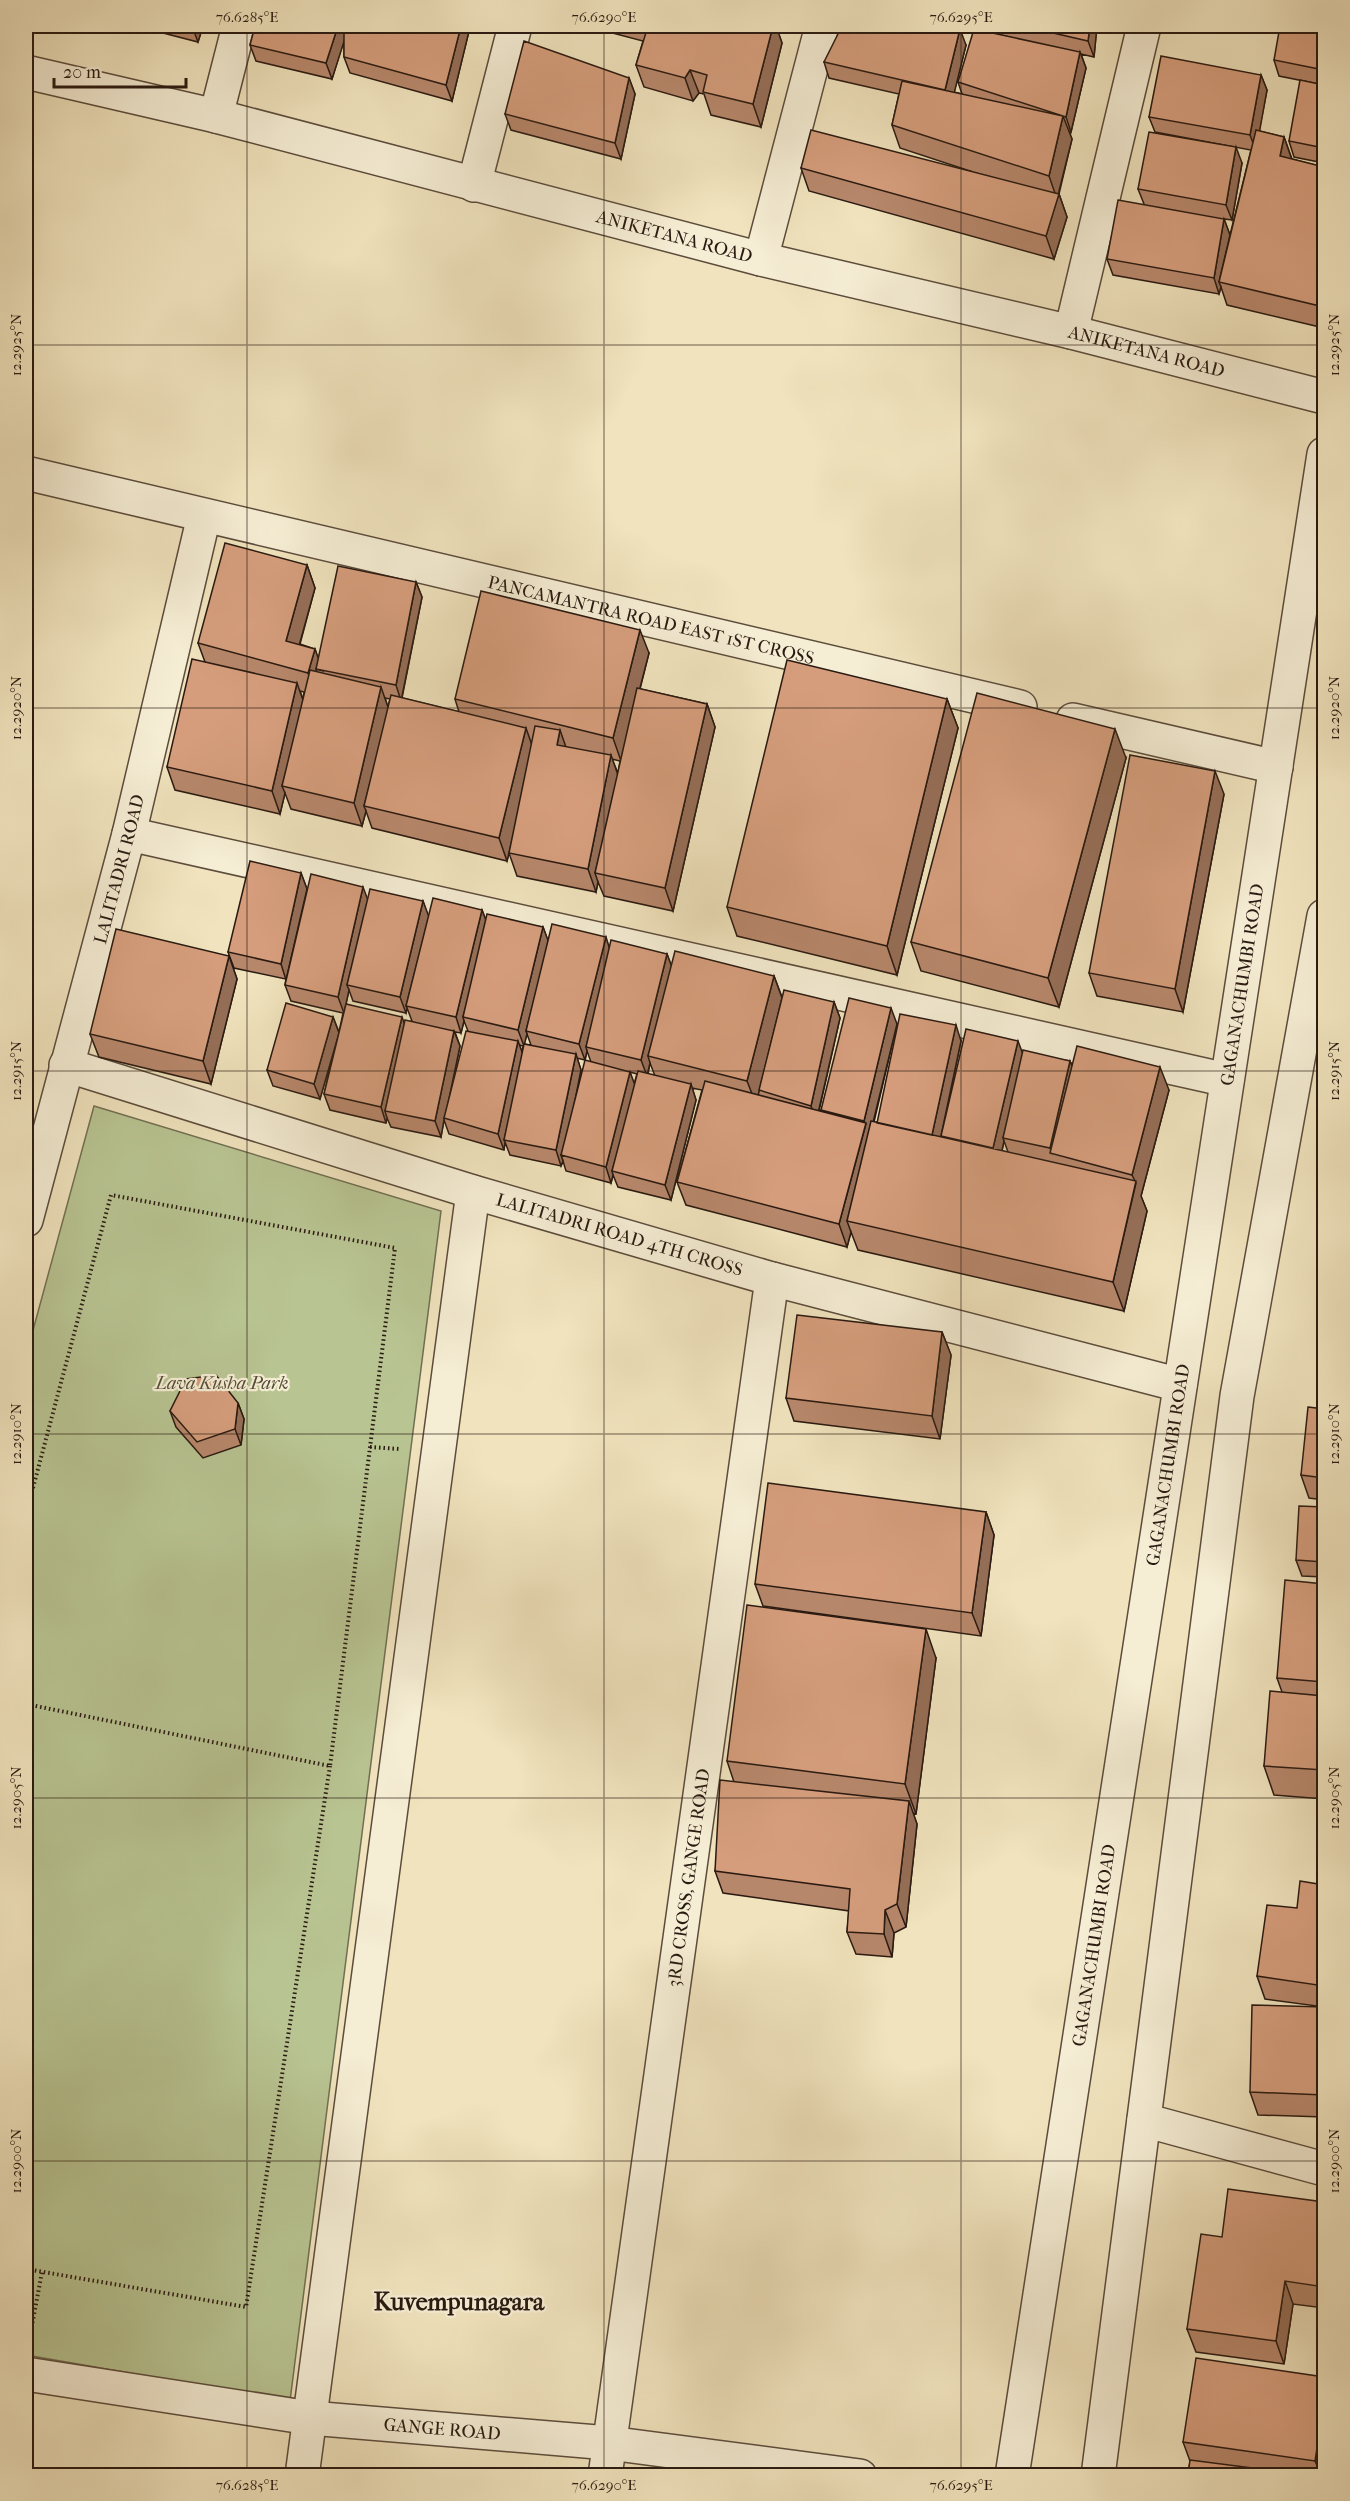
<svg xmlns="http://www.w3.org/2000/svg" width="1350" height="2501" viewBox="0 0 1350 2501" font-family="'IM FELL French Canon',serif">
<rect width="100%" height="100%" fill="#f0e3bd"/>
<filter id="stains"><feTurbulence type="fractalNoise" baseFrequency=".00333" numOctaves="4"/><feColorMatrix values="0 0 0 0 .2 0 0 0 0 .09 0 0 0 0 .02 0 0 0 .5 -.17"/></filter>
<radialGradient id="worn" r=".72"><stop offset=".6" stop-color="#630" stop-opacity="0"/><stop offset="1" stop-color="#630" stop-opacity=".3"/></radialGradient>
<path fill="#b8c492" stroke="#716f52" stroke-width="1.5" d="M94,1106l347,105 -151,1190 -264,-46v-999z"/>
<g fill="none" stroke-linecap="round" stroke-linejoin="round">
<g stroke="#5c4c3c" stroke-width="36">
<g id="street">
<path id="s1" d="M26,72l190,44 545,143 310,73 253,65"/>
<path d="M216,116l23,-90"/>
<path d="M474,185l41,-159"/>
<path d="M761,259l61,-233"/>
<path d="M1071,332l73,-306"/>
<path id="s2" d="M26,473l994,234"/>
<path d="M1073,720l203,47"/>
<path d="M129,834l1098,246"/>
<path id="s3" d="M66,1065l407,127 299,87 408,106"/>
<path id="s4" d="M26,1220l103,-386 75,-318"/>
<path d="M1144,2120l180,49"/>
<path id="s5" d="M26,2374l284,44 299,25 251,33"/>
<path d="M302,2476l171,-1284"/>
<path id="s6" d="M605,2476l167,-1197"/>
<path id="s7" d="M1012,2476l312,-2022"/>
<path d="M1098,2476l139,-1080 87,-480"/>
</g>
</g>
<path stroke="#2a1a11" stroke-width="4" stroke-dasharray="1.5 3" stroke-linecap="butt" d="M370,1447l29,2
M26,1514l85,-319 284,53 -65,518 -304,-62
M26,2269l220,38 84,-541
M30,2336l12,-64"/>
<use href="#street" stroke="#f5edd4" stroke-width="33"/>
</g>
<path fill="#b7876b" stroke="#2a1a11" stroke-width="1.5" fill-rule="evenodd" d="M136,26h67l-5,16z
M255,26h94l-1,3 9,-3h112l1,1 -18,74 -102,-28 -6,-16v-17l-12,39 -76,-18 -6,-16z
M586,26h190l6,17 -21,84 -50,-12 -7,-21 -5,-1 -6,8 -49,-14 -8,-22 7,-24z
M956,26h14l-1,3z
M985,26h112l-3,31 -13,-3 5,14 -15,64h-2l3,7 -13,55 8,23 -13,42 -245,-68 -8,-23 172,4 -73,-24 -8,-23 7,-31 -70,-16 -5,-16 142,-17 -12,47 8,2 -4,-12 60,-43 -31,-7z
M1324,26v59l-45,-9 -5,-16z
M1261,75l6,15 -8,41 25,6 8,22 32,8v161l-97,-23 -6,-18 -2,7 -106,-19 -6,-16 37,-55 -6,-15 104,-26 -10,57 -8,-1 6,16 21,-85 -96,-18 -6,-15z
M629,78l6,16 -14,65 -110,-29 -6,-16z
M1324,85v78l-30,-6 -5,-16z
M307,565l8,23 -15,56 15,5 3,10 98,-77 6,15 -20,101 57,14 -4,-13 194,-46 -9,36 67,15 8,23 -42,184 -69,-15 -6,-14 -2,10 -79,-16 -8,-23 -2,8 -135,-33 -6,-17 -4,15 -71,-17 -6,-16 -5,21 -105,-24 -8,-23 38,-105 -7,-19zM300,691l4,1 -1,7zM385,698l5,1 -2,8zM612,759l8,2 -2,12z
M947,699l11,29 -61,247 -160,-39 -10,-29z
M1126,758l-67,249 -138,-36 -10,-29z
M1224,794l-41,218 -86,-16 -8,-23z
M301,873l6,16 60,10 56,2 5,15 54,-6 4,10 57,7 5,14 119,13 4,11 103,11 8,21 52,5 6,16 -21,93 3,1 -1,-2 76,-86 -23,98 3,1 84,-82 -20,96h1l-1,-1 81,-83 48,8 2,6 97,23 -28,106 6,15 -23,100 -266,-61 -7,-18 -4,15 -161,-42 -9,-23 25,-92 -10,-2 4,12 -25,100 -53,-13 -5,-12 -2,8 -45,-12 -3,-10 -2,5 -51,-11 -5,-13 -1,8 -55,-16 -5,-14 -3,17 -50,-10 -4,-9 -1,5 -56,-13 -6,-16 12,-51 -16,56 -47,-13 -6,-16 66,-53 6,15 4,-19 -52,-12 -6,-16 1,-6 -52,-11 -6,-16zM349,990l4,11 53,12 1,-5 5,13 -8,2 -58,-19zM464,1021l4,10 -16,54 8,-39 -5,-14 6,1zM527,1034l4,11 -7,-1zM519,1045l4,1 -1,6zM587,1051l4,11 -14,31 4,-23 -4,-12 8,2zM650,1063l5,13 -7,-2zM630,1072l7,2 -3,10zM1004,1141l4,11 -6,-1z
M229,956l8,23 -26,105 -112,-27 -9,-23z
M1324,1221v75l-6,-16z
M942,1332l9,23 -11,84 -146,-18 -8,-23z
M238,1403l6,16 -3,26 -38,13 -27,-31 -6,-16z
M1324,1409v91l-15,-2 -8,-23z
M1324,1507v70l-22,-1 -6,-16z
M986,1512l8,23 -13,101 -218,-30 -8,-22z
M1324,1584v215l-50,-4 -10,-29 18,-74 -5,-14z
M936,1658l-20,156 -3,-1 4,11 -11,103 -12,6 -2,24 -36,-3 -9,-22 2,-21 -126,-18 -8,-22 19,-89 -7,-21z
M1324,1885v122l-59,-8 -8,-23 40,-68z
M1324,2007v110l-66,-2 -8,-23z
M1324,2202v106l-31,-4 -9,60 -88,-12 -9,-23 35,-92z
M1324,2377v98h-136l2,-14 -7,-19z"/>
<path fill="#956e57" stroke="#2a1a11" stroke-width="1.5" d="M192,26h11l-5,16z
M338,26h11l-17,53 -6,-16z
M461,26h8l1,1 -18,74 -6,-16z
M643,26h11l-5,16z
M773,26h3l6,17 -21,84 -8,-23z
M1090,26h7l-3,31 -6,-16z
M960,29l6,16 -15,61 -6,-16z
M1080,52l6,16 -15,64 -5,-15z
M690,70l9,23 -6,8 -8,-23z
M1261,75l6,15 -11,61 -6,-16z
M629,78l6,16 -14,65 -6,-16z
M1063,116l9,23 -15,60 2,-5 8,23 -13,42 -8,-23 11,-37 -8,-23z
M1284,137l8,23 -12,-4z
M1236,147l6,16 -10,57 -6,-15z
M1224,219l6,16 -11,47 2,5 -2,7 -5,-16z
M307,565l8,23 -21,76 -8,-23z
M416,582l6,15 -21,104 -5,-16z
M640,630l9,23 -28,108 -8,-23z
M315,649l8,22 -7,-2 4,12 -4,15 -8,-23z
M297,683l8,23 -23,80 3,7 -5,21 -8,-23z
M381,687l8,23 -25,96 2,5 -4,15 -8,-23z
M947,699l11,29 -61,247 -10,-29z
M707,704l8,23 -42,184 -8,-23z
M526,728l8,23 -27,110 -8,-23z
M1115,729l11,29 -67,249 -11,-29z
M560,730l8,23 -11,-8z
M611,755l8,23 -24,95 3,9 -2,10 -8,-23z
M1215,771l9,23 -41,218 -8,-23z
M301,873l6,16 -21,91 -5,-16z
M363,887l6,16 -22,82 2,5 -5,23 -6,-16z
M423,901l6,16 -23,89 1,2 -1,5 -6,-16z
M482,910l6,16 -25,91 1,4 -3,12 -5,-16z
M543,927l6,16 -23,88 1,3 -3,12 -6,-16z
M606,937l5,16 -25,94 1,4 -2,9 -6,-16z
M667,954l6,16 -25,86 2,7 -3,13 -6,-16z
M229,956l8,23 -26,105 -8,-23z
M774,976l8,22 -26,106 -9,-23z
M834,1002l6,16 -24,104 -5,-16z
M891,1008l6,16 -27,111 -23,86 4,11 -4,15 -8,-23 27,-100 -2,-3z
M333,1017l6,16 -19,66 -6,-15z
M402,1017l6,16 -23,78 2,7 -1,5 -5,-16z
M956,1025l5,16 -24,114 -6,-16z
M454,1031l6,15 -15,72h-1v2l-3,17 -6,-16z
M518,1041l6,16 -20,83 1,2 -1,8 -6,-16z
M1018,1041l6,16 -21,81 1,3 -5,23 -6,-16z
M576,1054l5,16 -17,86 -3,-1 2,6 -2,5 -5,-16z
M1070,1061l6,16 -24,76 -2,-5z
M1160,1067l9,23 -28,106 6,15 -23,100 -11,-29 23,-99 -4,-8z
M630,1072l6,16 -24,83 1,4 -2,8 -5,-16z
M691,1084l5,16 -25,100 -6,-15z
M942,1332l9,23 -11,84 -8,-23z
M238,1403l6,16 -3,26 -6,-16z
M986,1512l8,23 -13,101 -9,-23z
M926,1629l10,29 -20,156 -11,-30z
M909,1801l8,23 -11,103 -9,-23z
M885,1910l9,23 -2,24 -8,-23z
M1285,2281l8,23 -9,60 -8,-23z
M1324,2402v73h-3l-6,-14z"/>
<path fill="#d59d7c" stroke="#2a1a11" stroke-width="1.5" d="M255,26h83l-12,37 -76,-18z
M357,26h104l-15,59 -102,-28v-27z
M648,26h125l-20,78 -50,-12 4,-17 -17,-5 -5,8 -49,-13z
M842,26h101l17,3 -15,61 -121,-28z
M1023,26h67l-2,15z
M1280,26h44v44l-50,-10z
M974,29l106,23 -14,65 -108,-35z
M524,41l105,37 -14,65 -110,-29z
M1161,56l100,19 -11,60 -101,-18z
M1300,80l24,5v63l-35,-7z
M902,81l161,35 -14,60 -157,-51z
M811,130l248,64 -13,42 -245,-68z
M1256,130l28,7 -4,19 44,11v140l-105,-25z
M1149,132l87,15 -10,58 -88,-16z
M1118,200l106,19 -10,59 -107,-19z
M225,543l82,22 -21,76 29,8 -7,24 -110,-30z
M338,566l78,16 -20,103 -80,-16z
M481,591l159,39 -27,108 -158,-39z
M192,659l105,24 -25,108 -105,-24z
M787,660l160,39 -60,247 -160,-39z
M310,670l71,17 -27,116 -72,-17z
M637,688l70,16 -42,184 -70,-15z
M977,693l138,36 -67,249 -137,-36z
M391,695l135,33 -27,110 -135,-32z
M535,726l25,4 -3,15 54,10 -23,114 -79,-16z
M1130,755l85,16 -40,218 -86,-16z
M250,861l51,12 -20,91 -53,-12z
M311,874l52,13 -25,110 -53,-12z
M370,889l53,12 -23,96 -53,-12z
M433,898l49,12 -26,107 -50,-11z
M487,914l56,13 -25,103 -55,-13z
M552,924l54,13 -27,107 -53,-13z
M116,929l113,27 -26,105 -113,-27z
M611,940l56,14 -26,106 -55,-13z
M675,951l99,25 -27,105 -99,-25z
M784,990l50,12 -23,104 -52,-16z
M849,998l42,10 -27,113 -43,-11z
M286,1003l47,14 -19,67 -47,-14z
M346,1004l56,13 -21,90 -57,-13z
M900,1014l56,11 -24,110 -55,-12z
M405,1020l49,11 -19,90 -50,-10z
M966,1029l52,12 -25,107 -52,-12z
M466,1031l52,10 -20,93 -54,-16z
M524,1044l52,10 -20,96 -52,-10z
M1077,1046l83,21 -28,108 -82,-22z
M1023,1050l47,11 -20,87 -47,-10z
M585,1060l45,12 -24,95 -45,-12z
M638,1071l53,13 -26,101 -53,-14z
M705,1081l161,42 -27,101 -162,-42z
M871,1121l265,60 -23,101 -266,-61z
M1320,1221h4v59h-6z
M797,1315l145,17 -10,84 -146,-18z
M216,1375l22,28 -3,26 -38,13 -27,-31 16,-32z
M1308,1407l16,2v69l-23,-3z
M768,1483l218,29 -14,101 -217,-29z
M1299,1506l25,1v55l-28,-2z
M1285,1580l39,4v98l-47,-4z
M747,1605l179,24 -21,155 -178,-23z
M1270,1691l54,5v74l-60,-4z
M720,1780l189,21 -12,103 -12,6 -1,24 -37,-2 3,-43 -135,-18z
M1300,1881l24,4v101l-67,-10 10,-71 30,3z
M1252,2005l72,2v88l-74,-3z
M1228,2189l96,13v85l-39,-6 -9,60 -89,-12 14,-95 21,3z
M1196,2358l128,19v25l-9,59 -132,-19z
M1190,2460l116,15h-118z"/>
<path fill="none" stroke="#2a1a11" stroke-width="1.5" stroke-opacity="0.45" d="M247,26v2450M604,26v2450M961,26v2450M1319,26v2450M26,345h1298M26,708h1298M26,1071h1298M26,1434h1298M26,1798h1298M26,2161h1298"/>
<g text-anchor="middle" stroke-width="4.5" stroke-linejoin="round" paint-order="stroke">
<g font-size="18" fill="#2a1a11" stroke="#f5edd4">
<text dy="6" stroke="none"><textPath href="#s1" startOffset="669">ANIKETANA ROAD</textPath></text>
<text dy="6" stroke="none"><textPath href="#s1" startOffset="1155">ANIKETANA ROAD</textPath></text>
<text dy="6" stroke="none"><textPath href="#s2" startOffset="642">PANCAMANTRA ROAD EAST 1ST CROSS</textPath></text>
<text dy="6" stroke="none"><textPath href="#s4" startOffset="363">LALITADRI ROAD</textPath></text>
<text dy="6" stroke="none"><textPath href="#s7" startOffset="1509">GAGANACHUMBI ROAD</textPath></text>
<text dy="6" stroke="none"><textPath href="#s3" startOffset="579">LALITADRI ROAD 4TH CROSS</textPath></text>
<text dy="6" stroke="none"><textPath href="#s7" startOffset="1023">GAGANACHUMBI ROAD</textPath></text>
<text dy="6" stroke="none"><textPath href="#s6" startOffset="604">3RD CROSS, GANGE ROAD</textPath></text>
<text dy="6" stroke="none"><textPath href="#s7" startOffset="537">GAGANACHUMBI ROAD</textPath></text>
<text dy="6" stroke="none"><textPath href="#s5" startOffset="420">GANGE ROAD</textPath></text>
</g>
<g font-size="18" font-style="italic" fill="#554d38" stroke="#f5edd4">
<text x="222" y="1389">Lava Kusha Park</text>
</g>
<g font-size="24" font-weight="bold" fill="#2a1a11" stroke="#f5edd4">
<text x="459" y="2310">Kuvempunagara</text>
</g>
</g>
<rect width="1350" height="2501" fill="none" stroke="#f0e3bd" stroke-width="66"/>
<path d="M54 78v9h132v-9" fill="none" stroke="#2a1a11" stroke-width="3"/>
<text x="63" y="78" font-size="18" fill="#2a1a11" stroke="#f5edd4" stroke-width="4.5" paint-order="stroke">20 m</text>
<rect x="33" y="33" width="1284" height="2435" fill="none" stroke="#2a1a11" stroke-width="2"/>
<g font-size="15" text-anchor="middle" fill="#2a1a11">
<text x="247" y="22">76.6285°E</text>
<text x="604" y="22">76.6290°E</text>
<text x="961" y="22">76.6295°E</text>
<text transform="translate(16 345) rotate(-90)" y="5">12.2925°N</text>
<text transform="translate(1334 345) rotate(-90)" y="5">12.2925°N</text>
<text transform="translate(16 708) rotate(-90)" y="5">12.2920°N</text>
<text transform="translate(1334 708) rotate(-90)" y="5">12.2920°N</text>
<text transform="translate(16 1071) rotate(-90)" y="5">12.2915°N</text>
<text transform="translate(1334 1071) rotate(-90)" y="5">12.2915°N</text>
<text transform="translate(16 1434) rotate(-90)" y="5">12.2910°N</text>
<text transform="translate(1334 1434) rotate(-90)" y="5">12.2910°N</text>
<text transform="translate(16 1798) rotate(-90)" y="5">12.2905°N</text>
<text transform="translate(1334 1798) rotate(-90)" y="5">12.2905°N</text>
<text transform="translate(16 2161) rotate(-90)" y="5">12.2900°N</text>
<text transform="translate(1334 2161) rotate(-90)" y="5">12.2900°N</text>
<text x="247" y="2490">76.6285°E</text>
<text x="604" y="2490">76.6290°E</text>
<text x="961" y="2490">76.6295°E</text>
</g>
<rect width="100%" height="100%" filter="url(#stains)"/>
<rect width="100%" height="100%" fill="url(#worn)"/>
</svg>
